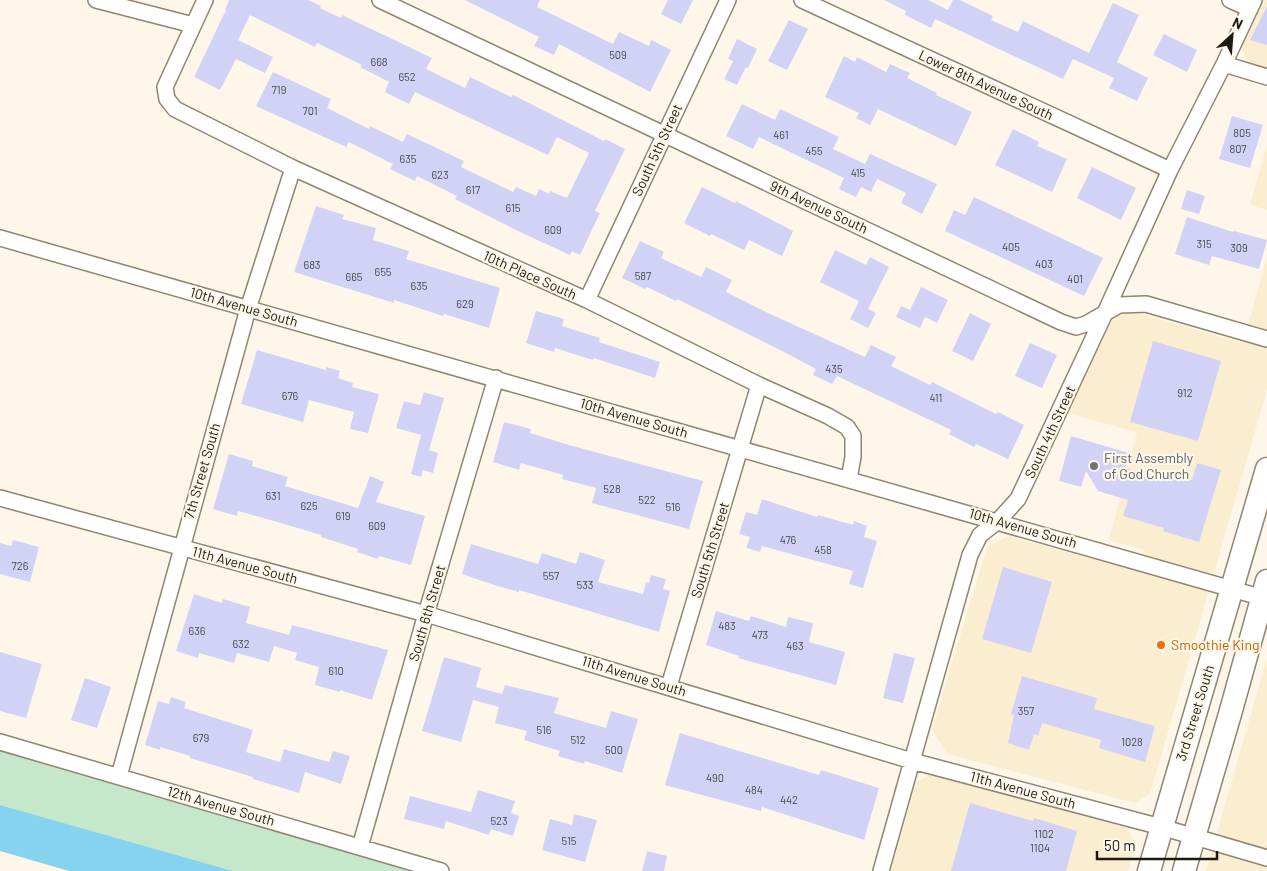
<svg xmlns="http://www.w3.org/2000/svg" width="1267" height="871" viewBox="0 0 1267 871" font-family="Barlow,sans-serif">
<rect width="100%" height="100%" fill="#fef7e9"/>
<path fill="#fbedcf" d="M1260,0h7v67l-20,-6 -7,-18z
M1267,145v65l-17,-5z
M1267,257v133l-117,404 -15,9 -188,-49 -15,-25 55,-182 21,-11 131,35 6,-21 -36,-10 28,-108 -70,-19 45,-93 16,-10 115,33z
M1267,658v213h-61z
M931,774l196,54 9,16 -8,27h-237l25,-88z"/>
<path fill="#c5e8ca" d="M0,747l426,124h-197l-229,-66z"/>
<path fill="#86d3ef" d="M0,805l229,65 4,1h-164l-69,-20z"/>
<path fill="#d2d2f7" d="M229,0h79l13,6 -1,2 21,10 1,-3 90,43 -6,11 39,19 5,-11 41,20 2,-2 91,46 1,-2 20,10 -30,62 5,2 -20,42 -8,-4 -2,4 -50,-23 -65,-33 2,-3 -40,-20 -2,5 -25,-12 3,-5 -44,-22 -3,5 -90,-41 17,-34 58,27 -4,9 42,21 1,-3 33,16 4,-8 57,27 -3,6 52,25 3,-5 20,9 3,-7 10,5 1,-3 17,7 22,-45 -32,-16 -9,18 -133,-63 -6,12 -24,-12 4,-10 -29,-15 2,-2 -45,-22 -2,4 -65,-32 -12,25 35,17 -8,16 -29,-14 -16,31 -26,-13 32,-67h-1z
M465,0h75l-3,7 76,37 6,-12 30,14 2,-6 20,10 -21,42 -91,-48 -5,11 -20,-9 5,-9z
M668,0h25l-12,24 -20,-10z
M884,0h44l20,10 5,-10h7l33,16 -2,4 27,12 5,-11 66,32 24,-50 26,12 -22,47 31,16 -11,23 -28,-13 5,-10 -41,-19 -10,20 -128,-60 -4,9 -26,-13 1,-4z
M1267,6v39l-17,-5z
M789,20l19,9 -21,41 -19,-9z
M1164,34l33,16 -10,22 -34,-17z
M737,39l20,10 -9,19 -2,-1 -9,18 -13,-6 9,-18 -5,-2z
M844,56l11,6 2,-5 29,15 4,-8 20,9 -3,5 30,15 -1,2 36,17 -16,34 -78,-37 -8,16 -14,-7 3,-5 -34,-16z
M742,104l33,16 5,-11 59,28 -6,12 32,15 5,-10 67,30 -15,30 -21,-11 5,-10 -29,-14 -6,13 -10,-5 -5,10 -17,-8 5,-11 -85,-41 -6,12 -27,-13z
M1232,116l31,9 -13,43 -31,-9z
M1013,129l26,13 -2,4 30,13 -15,33 -57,-27z
M1092,167l44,21 -15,32 -44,-22z
M702,187l33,16 1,-2 57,30 -11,25 -33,-16 -5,10 -33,-16 -1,2 -26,-13z
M1187,190l18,6 -6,18 -18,-5z
M974,197l129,61 -19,38 -139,-65 9,-21 11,5z
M316,206l28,9 -2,4 34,9 -3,12 36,11 -3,8 94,29 -11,40 -45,-14 -1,2 -49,-16v3l-100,-31z
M1187,217l46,15 1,-1 33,9 -8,29 -47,-13 -3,9 -34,-11z
M640,241l24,11 -3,6 40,19 5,-10 26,13 -6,12 42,21 97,44 6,-12 25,12 -5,9 39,19 2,-3 64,32 2,-2 26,13 -16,34 -32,-15 -2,3 -25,-13 2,-4 -114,-54 -5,8 -19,-9 3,-6 -30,-16 -109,-54 -1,2 -29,-14 -2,2 -23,-11z
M835,250l31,15 4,-8 19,10 -21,42 8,4 -8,15 -18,-9 9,-18 -39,-19z
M921,287l27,13 -11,23 -12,-6 -5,11 -24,-11 5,-11 9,4z
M536,311l28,8 -2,7 38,12 -1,4 61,20 -5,16 -61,-20 -1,2 -38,-12 -1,4 -28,-9z
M970,313l21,11 -18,37 -21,-10z
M1153,341l68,20 -23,80 -68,-19z
M1030,343l27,12 -15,33 -27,-12z
M257,350l69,20v-3l14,4 -2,7 15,5 -1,4 27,7 -11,39 -18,-4 4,-17 -45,-12 -6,22 -62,-18z
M424,392l20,6 -15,52 9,3 -5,20 -10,-3 -2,7 -10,-3 10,-39 -25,-7 8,-27 16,4z
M504,422l27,7 -1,4 39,12 134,36 -14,48 -97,-26 4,-15 -34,-9 1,-4 -42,-12 -2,7 -26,-8z
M1071,436l58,17 -4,15 41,12 2,-7 24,7 5,-17 24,7 -22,72 -36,-11 1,-3 -41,-12 5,-16 -30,-9 -12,-20 -5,16 -22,-6z
M229,454l24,7 -1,5 36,11 -3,9 73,22 12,-32 14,6 -8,20 49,14 -14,49 -32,-9 -1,3 -21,-7 1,-3 -37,-12v-2l-47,-14 -36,-10 -1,5 -24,-7z
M762,499l55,18 1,-2 35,10 1,-4 13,5 -3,11 13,4 -14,47 -14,-4 4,-13 -91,-25 -2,6 -14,-4 4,-11 -11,-3 7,-22 11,3z
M13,540l26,7 -9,35 -30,-8v-31l11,3z
M471,544l67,20 4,-11 34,11 4,-12 25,8 -7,22 45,12 3,-12 3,1 2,-8 15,4 -3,10 7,2 -11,41 -140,-42v2l-22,-6 -35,-12z
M1003,567l49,15 -21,71 -49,-14z
M194,594l28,9 1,-4 27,8 -4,16 43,12 3,-10 96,25 -16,50 -32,-10v2l-25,-7 4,-18 -24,-7 2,-7 -23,-7 -5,16 -32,-9 -3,10 -35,-10 -1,5 -22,-7z
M716,611l33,10 2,-5 35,11 2,-10 25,6 -4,19 36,10 -9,33 -98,-27 1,-2 -33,-11z
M0,652l42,12 -16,54 -26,-7z
M894,653l21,5 -12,45 -20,-5z
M444,657l37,11 -5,19 26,7 3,-9 54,13 -5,15 52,15 5,-17 27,8 -16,54 -37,-12 -1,3 -26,-8 2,-5 -36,-11 3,-9 -32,-8 4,-16 -26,-7 -12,42 -39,-11z
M1022,676l75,22 -3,11 61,17 -10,36 -46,-14 2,-8 -59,-17 -4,13 -4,-2 -5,16 -21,-7 6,-28 -3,-1z
M85,678l26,9 -14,41 -26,-8z
M171,697l15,5 -2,6 69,22 -7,22 34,10 4,-13 45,13 4,-11 17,5 -9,28 -36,-12 -6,21 -46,-14v-2l-63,-19v-2l-30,-9v3l-15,-5 13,-44 11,3z
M680,733l139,42 2,-5 58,18 -15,52 -102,-33 -1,4 -96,-26z
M478,790l37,11 -4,12 8,3 -6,20 -22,-7 -2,6 -43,-14 -2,8 -40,-10 6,-23 61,16z
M970,803l63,18 1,-3 43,13 -11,40h-115z
M574,814l23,6 -12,42 -43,-12 8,-31 22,6z
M647,851l20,5 -3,15h-22z"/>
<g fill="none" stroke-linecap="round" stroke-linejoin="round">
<g stroke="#8f8570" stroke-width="18">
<path id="minor" d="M96,0l97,25
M205,0l-40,87 2,12 8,10 118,59 294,132 172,85 69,31 19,11 6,9v21l-4,22
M380,0l681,322 15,5 10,-3 33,-19 27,-1 121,35
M802,0l368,170
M1230,0l20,9
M1224,64l43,13
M0,238l1267,361
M587,300l141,-300
M0,498l426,116 486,147 249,66 106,31
M669,686l90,-301
M0,742l441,129
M119,776l129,-467 45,-141
M360,847l66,-233 70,-236
M881,871l89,-316 10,-20 18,-14 20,-22 87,-186 65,-143 54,-106 30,-64"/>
</g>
<g stroke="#8f8570" stroke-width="25">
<path id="primary" d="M1149,871l118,-402
M1184,871l46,-157 37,-133"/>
</g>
<use href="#minor" stroke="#fff" stroke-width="15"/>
<use href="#primary" stroke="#fff" stroke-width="22"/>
</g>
<circle fill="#6b7280" stroke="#fef7e9" stroke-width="2" cx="1094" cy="466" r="5"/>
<circle fill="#e8710a" stroke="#fef7e9" stroke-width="2" cx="1161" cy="645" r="5"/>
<g text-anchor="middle" stroke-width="4.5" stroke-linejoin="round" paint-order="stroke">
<g font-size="11" fill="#4a484a">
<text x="618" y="59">509</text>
<text x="379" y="66">668</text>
<text x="407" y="81">652</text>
<text x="279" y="94">719</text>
<text x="310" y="115">701</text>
<text x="1242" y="137">805</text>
<text x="781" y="139">461</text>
<text x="1238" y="153">807</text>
<text x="814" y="155">455</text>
<text x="408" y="163">635</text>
<text x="858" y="177">415</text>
<text x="440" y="179">623</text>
<text x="473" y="194">617</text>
<text x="513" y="212">615</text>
<text x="553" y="234">609</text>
<text x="1204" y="248">315</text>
<text x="1011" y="251">405</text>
<text x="1239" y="252">309</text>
<text x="1044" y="268">403</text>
<text x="312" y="269">683</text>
<text x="383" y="276">655</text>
<text x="643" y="280">587</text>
<text x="354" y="281">665</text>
<text x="1075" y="283">401</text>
<text x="419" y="290">635</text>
<text x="465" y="308">629</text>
<text x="834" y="373">435</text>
<text x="1185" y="397">912</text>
<text x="290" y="400">676</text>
<text x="936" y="402">411</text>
<text x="612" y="493">528</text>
<text x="273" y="500">631</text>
<text x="647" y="504">522</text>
<text x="309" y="510">625</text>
<text x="673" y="511">516</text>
<text x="343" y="520">619</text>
<text x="377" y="530">609</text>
<text x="788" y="544">476</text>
<text x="823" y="554">458</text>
<text x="20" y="570">726</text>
<text x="551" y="580">557</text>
<text x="585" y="589">533</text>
<text x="727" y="630">483</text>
<text x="197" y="635">636</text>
<text x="760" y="639">473</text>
<text x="241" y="648">632</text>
<text x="795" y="650">463</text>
<text x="336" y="675">610</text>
<text x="1026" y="715">357</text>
<text x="544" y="734">516</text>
<text x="201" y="742">679</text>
<text x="578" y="744">512</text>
<text x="1132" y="746">1028</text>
<text x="614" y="754">500</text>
<text x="715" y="782">490</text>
<text x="754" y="794">484</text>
<text x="789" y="804">442</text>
<text x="499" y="825">523</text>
<text x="1044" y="838">1102</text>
<text x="569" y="845">515</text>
<text x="1040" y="852">1104</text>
</g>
<g font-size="14" fill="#1d1a11" stroke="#fef7e9">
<text transform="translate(986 85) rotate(25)" y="5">Lower 8th Avenue South</text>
<text transform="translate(657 150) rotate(-65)" y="5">South 5th Street</text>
<text transform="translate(819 207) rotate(25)" y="5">9th Avenue South</text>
<text transform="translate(530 275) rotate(24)" y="5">10th Place South</text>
<text transform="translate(244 307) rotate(16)" y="5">10th Avenue South</text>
<text transform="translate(634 418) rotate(16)" y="5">10th Avenue South</text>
<text transform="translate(1050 432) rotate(-65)" y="5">South 4th Street</text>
<text transform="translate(202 471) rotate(-74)" y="5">7th Street South</text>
<text transform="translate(1023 528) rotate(16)" y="5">10th Avenue South</text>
<text transform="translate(710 550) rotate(-73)" y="5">South 5th Street</text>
<text transform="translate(245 565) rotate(15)" y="5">11th Avenue South</text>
<text transform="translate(427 613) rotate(-74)" y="5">South 6th Street</text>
<text transform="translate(634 676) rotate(17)" y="5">11th Avenue South</text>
<text transform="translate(1195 713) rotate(-73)" y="5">3rd Street South</text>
<text transform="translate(1023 790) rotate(15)" y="5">11th Avenue South</text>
<text transform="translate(221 806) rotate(16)" y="5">12th Avenue South</text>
</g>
<g font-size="14" fill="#5b616d" stroke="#fef7e9" text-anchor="start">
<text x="1104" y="463">First Assembly<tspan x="1104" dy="16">of God Church</tspan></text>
</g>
<g font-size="14" fill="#c56008" stroke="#fef7e9" text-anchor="start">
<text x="1171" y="650">Smoothie King</text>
</g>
</g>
<g transform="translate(1232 35) rotate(26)" stroke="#fef7e9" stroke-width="4" paint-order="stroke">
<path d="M0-4L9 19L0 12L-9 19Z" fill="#1d1a11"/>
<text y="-8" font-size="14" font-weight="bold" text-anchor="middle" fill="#1d1a11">N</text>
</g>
<path d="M1097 851v8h120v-8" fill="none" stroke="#1d1a11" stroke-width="2.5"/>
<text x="1104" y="851" font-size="15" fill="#1d1a11" stroke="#fef7e9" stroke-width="4" paint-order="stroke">50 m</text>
</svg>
